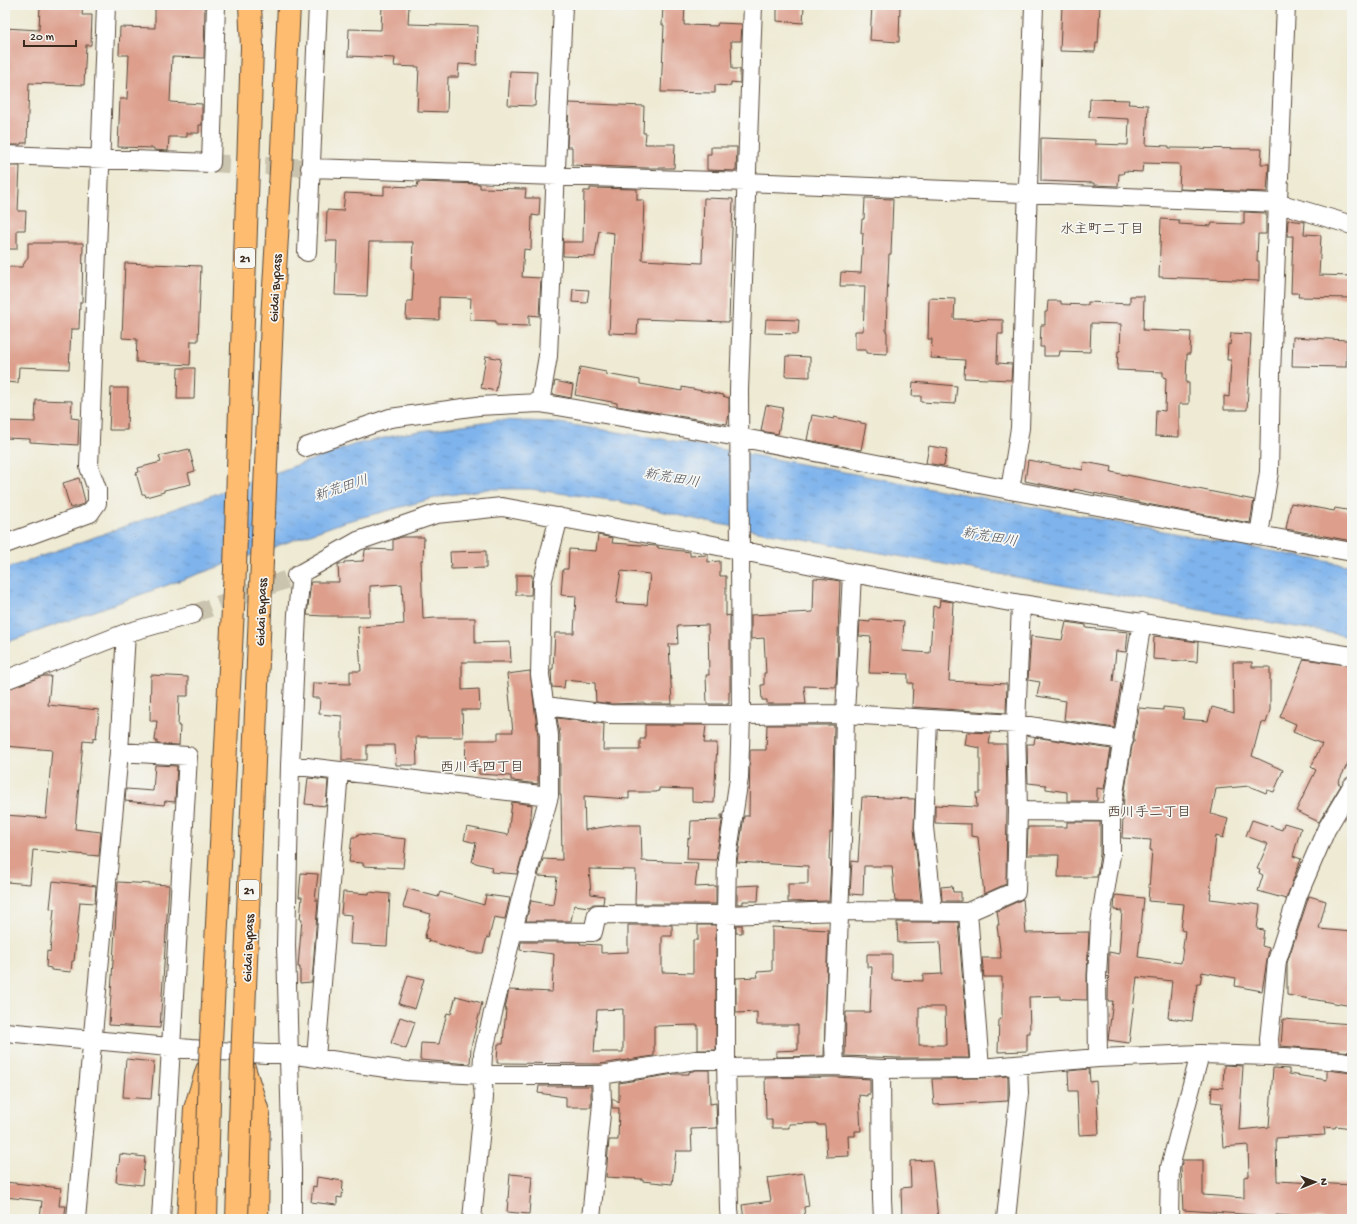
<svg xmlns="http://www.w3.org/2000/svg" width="1357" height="1224" viewBox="0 0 1357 1224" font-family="'Gochi Hand','Klee One',sans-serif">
<defs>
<pattern id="water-ripples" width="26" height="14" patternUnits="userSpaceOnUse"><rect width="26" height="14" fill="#7eb3ec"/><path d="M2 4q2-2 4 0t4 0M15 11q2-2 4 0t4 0" fill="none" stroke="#6892bf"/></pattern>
</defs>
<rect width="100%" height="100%" fill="#f6f6f2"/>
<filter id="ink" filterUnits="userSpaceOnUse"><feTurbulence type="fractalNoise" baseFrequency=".025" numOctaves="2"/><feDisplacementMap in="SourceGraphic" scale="8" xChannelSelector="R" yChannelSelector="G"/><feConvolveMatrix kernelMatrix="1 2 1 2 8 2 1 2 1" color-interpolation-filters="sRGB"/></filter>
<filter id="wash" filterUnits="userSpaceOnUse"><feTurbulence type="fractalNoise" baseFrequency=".012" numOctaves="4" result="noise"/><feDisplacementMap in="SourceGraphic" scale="16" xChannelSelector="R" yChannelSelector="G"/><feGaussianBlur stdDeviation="0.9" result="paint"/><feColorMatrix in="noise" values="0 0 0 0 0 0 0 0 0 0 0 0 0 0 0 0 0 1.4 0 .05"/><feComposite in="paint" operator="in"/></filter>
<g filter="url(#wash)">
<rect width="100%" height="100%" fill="#eeead3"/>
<path fill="url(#water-ripples)" stroke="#5c6e85" d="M497,420l56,2 134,21 665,123v71l-644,-115 -91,-21 -87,-12h-41l-46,7 -99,26 -339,121v-74l351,-125 51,-11z"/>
<g id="blocks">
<path fill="#dd9f8c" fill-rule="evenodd" d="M40,5h43l-1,10h10l-1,30h-5l-2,40 -55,-2 -2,60h-6l-1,2h-14v-3h-1v-114l34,2z
M155,5h50l-1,53 -32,-1 -2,45 32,2v21h-3v8h-12v4h-18l-1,14 -14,-1v-2l-36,-1 2,-48h7l2,-44h-10l1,-28 35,1z
M382,5h27l-1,19 70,2 -1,39 -18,-1 -1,13h-10l-1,35 -30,-1 2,-44 -25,-1 1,-8 -47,-2 1,-27 32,1z
M663,5h22l-1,20 33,1 1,-3 24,1 -1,17h-10l1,28h8v14l-9,-1v4l-16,-1v8l-54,-1 3,-67h-2z
M777,5h27l-1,18 -26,-2z
M872,5h28l-1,37 -29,-2z
M1062,5h38l-2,38h-2l-1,9 -35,-1z
M510,71l27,1 -2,34 -27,-1z
M1090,99l39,1 -1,4 20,1 -2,40 23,1v2l93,1 -1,15h8l-2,28 -88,-3 1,-21 -1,-4 -36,-1 -1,9 -18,-1 -1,3h-4l-1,12 -24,-1v-2l-53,-2v-43l54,2v4l33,1 1,-26 -40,-2z
M569,103l75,3 -1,27h3l-1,11h30l-1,24h-29l-73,-3v-18h-5z
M711,147h26l-1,24 -29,-1v-16h4z
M5,166h15l-2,45h8l-1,19h-8v19h-12z
M418,182l62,2v4l46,1 -1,9h15l-1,18 -7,-1 -1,35 -7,-1 -2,28 19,1 -2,38 -10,-1v11l-33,-1v-4l-26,-1 1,-22 -32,-1v23l-33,-1 1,-18h5l2,-32h-2l1,-27h-44l-2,54 -32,-1 2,-54h-11l1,-31 16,1 2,-18 39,2v-9l33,1z
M590,188l47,1v11h7l-2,60 60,3 2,-65 29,1 -4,123 -91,-3 -1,15 -28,-1 5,-100 -15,-2 -4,26 -32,-1v-14h20l1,-51h6z
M865,198l28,1 -2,55h-2l-2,47 -1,31h1v22l-20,-1v-3h-12v-19h8l2,-45h-25l1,-14 20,1 2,-40h-2l1,-14h2z
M1244,212l22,1v21h-8l-1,27h2v20l-100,-4 2,-58 18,1v4l32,2 1,-3 32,1z
M1288,220l17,2 -1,12 17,1 -2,40 33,1v22l-54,-1 1,-4h-8l2,-57h-6z
M28,243h55l-1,59h-2l-1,27h-8l-2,40 -50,-2 -1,16 -13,-1v-115h17l6,-10z
M125,263l76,3 -3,75h-7l-1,24 -54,-3 1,-23 -15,-1z
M573,289l16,1 -2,13 -15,-1z
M1130,296h14l-1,34 48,2 -1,22h-3l-1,29h3v21h-10v33l-24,-1 1,-26 9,1 1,-33 -3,-1v-5l-46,-2 1,-19h2l1,-27 -30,-1 -1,29 -30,-1 -1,5h-15v-9h-4l1,-22h4v-13h2l1,-11h13v3l27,1v-3l42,2z
M929,298l26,1 -1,20 49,1v14h-5l-1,29 15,1 -1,16 -47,-2 1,-18 -34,-2 1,-19h-4z
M766,319l33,1 -1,14 -33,-1z
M1231,333l20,1 -4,76h-23v-14l5,1 2,-37h-4l1,-16 2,1z
M1293,337l54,3 -1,27 -54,-1z
M486,356l15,3 -5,32 -15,-3z
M786,356l24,1v20l-25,-1z
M580,367l26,5v2l34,6v4l42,7v-4l41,8v1l6,2v16l-2,10 -110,-18v-3l-42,-8z
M178,368h17l-1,31h-17z
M555,381l18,4 -2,13 -19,-4z
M913,382l44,4 -2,18 -34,-2v-6h-9z
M111,388h17l-1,42h-18z
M36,400l36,1 -1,17 8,1 -1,26 -48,-3v-3l-25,-1v-17l30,1z
M766,405l17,3 -5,26 -17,-3z
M812,415l22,4v-2l32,7 -5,26 -54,-10z
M929,446l18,3 -3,17 -18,-3z
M189,449l6,22 -7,2 3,11 -27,6v2l-18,5 -1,-3h-3l-6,-21 3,-1 -1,-4 23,-6 -2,-6z
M1028,460l55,10 1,-8 28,5 -1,5 143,28 -4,23 -98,-18 -78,-16v2l-49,-10z
M79,478l6,23 -1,3 -14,4 -7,-25z
M1291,503l43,8 1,-3 17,3v30l-66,-12z
M598,535l15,3 -1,5 44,3h2v2l32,4v4l18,-1v7l12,-1v15h6v40l4,-1v77h-1v12h-22l-1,-29h3l-1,-50 -31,1 1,18h-9l3,60h-27v-1l-34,1 -15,-2 -1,-19 -30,-3 -1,8 -12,-1 -1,-18h2l2,-36h19l2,-37 -15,-1 2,-26h5l1,-20 27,2zM621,571l29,3 -3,31 -31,-2z
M402,537h22l-1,23h-2l2,59 12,-1h40v25l35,-1 1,20h-49v28l17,-1 1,21h-18l1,27h-47l1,28h-21l-1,-20h-28v15h-25v-44l-23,-2 1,-16h-8l1,-15 37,1v-13h11l-3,-44 46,-3 -2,-40 -32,2v30h-47l-16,-1 4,-33h28l-1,-18h6v-2l19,-1v-1h1l1,-10 2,-1 26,1v-10z
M486,551v17l-35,1 -1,-17z
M516,575h16l-1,20h-15z
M814,578l13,1 13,2 -4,106 -32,-1 2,18h-39v-4h-5l-1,-15h3v-12h2l-2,-35 -13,1v-24l62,-3z
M940,600l13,2 -4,79 58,3 -1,29 -94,-6 1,-24h-5v-9l-39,-1 2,-36 -12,-1 1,-15 10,1v-3l34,2 -2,30 28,2 3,-47 6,1z
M1066,622l20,3v3l42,4 -2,20 -10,-1 -3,30 8,2 -7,45 -50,-8 2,-19 -29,-5 3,-14 -12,-2 3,-44 31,4z
M1154,636l44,6 -1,20 -44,-3z
M1304,659l48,7v89l-14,28 3,2 -22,37 -23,-11 20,-41 -5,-3 11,-23 -29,-12 3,-8 -16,-7z
M1233,662h19v5h18v43l-4,13 -5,-1 -9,34 31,14 -9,22 -7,-2 -1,3 -17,-7 -33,3 -5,25 17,5 -5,19 -7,-2 -6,57h1l-1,6 50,6 -3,24 7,1 -2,16 7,2 -7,43 -27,-5 1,-8 -34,-6 -2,12h-3l-5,37 -24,-3 4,-37 -35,-4 -8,66 -21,-3 5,-39h-5l1,-49 10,2 3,-43 -8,-1 1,-15 29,3 -6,59 43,6 4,-32 -4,-1 3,-26 -36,-3 4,-51h-2l1,-10 -29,-2 2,-42 8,-50 2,-4v-5l5,-29 24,2v-3l21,2 -1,10 25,2 4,-14 22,6z
M530,671l8,65v48l-24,-3v-1h-3v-4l-32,-2v-8h-14l1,-26h32v-8h15l-6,-58z
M151,675l37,2v19h-9l-1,30h2l-1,19 -22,-1v-3h-2l2,-20h-7z
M43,676h8l-3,29 51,5 -3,29 -3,-1v4l-10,-1 -8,88 26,3 -2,24 -66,-6 -3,34 -23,-2 2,-16h-4v-51l41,3 6,-68 -47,-4v-56z
M557,718l47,6 -1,26h37v-11h5v-14h61l-2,18h13l-3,60 -22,-1v-13l-33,-1v3h-2v1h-28v7l-45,-3 1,34 32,-5h24l1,36 56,2 -3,24 21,-1v18h-81l1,-34 -47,-1 2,25 13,2 -1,8h-10l-4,3 -15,-2 -3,16h-45l5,-20 22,4 4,-28 -19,-1 5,-17 19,1 -1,-65h-1v-60z
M767,725h67l-2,107h-2l-1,28 2,1 -2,40 -41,1v-18h20v-18l-71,-4 7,-46h5l1,-66h16z
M967,732l24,1 -2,11h17l1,60 -1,80 -22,10 -6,-57 -7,-1v-12l-36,-1v-18l42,2 -1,-14h4v-45l-15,-3z
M1035,737l76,12 -7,40 -7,-1v13h-30v-9l-21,-3v-4l-18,-2 -1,-39h7z
M155,765l22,1 -2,36 -10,-1 -1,4 -39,-4 1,-12 27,2z
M308,778l20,2 -2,26 -21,-2z
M862,797l53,2 -1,29 7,73h-26l-3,-35h-28l-1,29 -13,-1 2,-33 6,1z
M512,802l20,3 -2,21 -13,48 -26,-2 1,-5 -20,-5 4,-19 -12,-3 3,-13 41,8z
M721,815h2l-7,45 -29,-1 1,-21 2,1 1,-18 30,-1z
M1252,820l30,10 2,-7 17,5 -8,28 8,3 -15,40 -28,-8 5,-16 -4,-2 1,-3 -3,-1 11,-25 -22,-8z
M1067,822h33v32l-3,23h-39l1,-22h-32l1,-28h39z
M358,834l48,5 -3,29 -40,-2v-3l-14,-1 3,-25h5z
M301,873l17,1 -3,26h3l-6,82 -12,1v-16h-2l4,-48h-2l2,-22h-3z
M53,881l43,5 -1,17 -15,-1 -6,59h-2l-1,11 -20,-2v-2l-5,-1 1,-16 3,1 4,-43 -4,-1z
M118,882l51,3 -9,143 -51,-3z
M759,885l-1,16h-15v3h-6v-18z
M952,886l1,6h8v9h-19l-1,-14z
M408,889l30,8 2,-5 44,13 2,-10 24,3 -5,21 -11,-2 -5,21 -2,-1 -4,16h-10l-45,-12 1,-2 -4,-1 1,-2h-1l6,-22 -28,-7z
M343,892l26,2v-2l21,2 -3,52 -37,-2 2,-29 -11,-1z
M1309,896l17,5 -7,28 33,3v74l-65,-11v-32z
M1023,899l3,34 63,-1 -2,43v25l-27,-1v-3l-31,1 1,36h-3v18l-29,1 1,-33h3v-42h-18l-2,-19h19l-4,-33h2l-2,-14z
M897,922h61l11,136h-71l-53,-2 1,-44h24l2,-45h-5v-13h25v26l31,1v-6l19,-1 -2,-32 -42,1zM919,1007h26l1,38h-27z
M628,925h44v11h-10v36l31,1v-33h5v-15h18v125h-18v-25l-44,1v30l-54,8 -103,-1 1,-19h5l3,-35h-1l4,-19 43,2 2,-38 -34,-4 1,-8h59v2l21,1v8l27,-1zM623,1009v43h-29l3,-42z
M736,925h6v8h-6z
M772,927l56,3 -4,126 -48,1v-6l22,-1v-25h-41v-13l-21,1v-35l22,-1 -1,-5 15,-1z
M408,975l16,4 -9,30 -16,-5z
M456,996l26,7 -11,44 -1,17 -50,-4 1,-17 18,1 8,-31 4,1z
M400,1017l15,5 -9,27 -15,-6z
M1283,1019l69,5v28l-71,-6z
M126,1059l28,3 -3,37 -28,-2z
M1224,1065l19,1 -4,64 30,-3 4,-59 16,1v5l38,6v-10l25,3v55l-16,-2 -1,2 -11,-1 1,8 -49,3 1,43 75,4v34h-23l-53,-4v4h-4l-17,-1v-3l-72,-5 -2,-44 2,-6h20v35l41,3v-21l5,-1 -1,-31 -25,2 -2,-28 1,-16 -11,-1 1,-15 11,1z
M1089,1069l1,13 6,-1 3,53 -20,1 -2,-44h-8l-1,-20z
M696,1070h13l1,34 6,-1 1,25 -26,1 1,22h-16l-4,33 -30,-3v-2l-36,-2 3,-37h9l1,-32h-7v-10l7,4v-19l55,-9h15v-2z
M1008,1076v25l-74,4 -2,-26 48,-1z
M835,1077l35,2v15h-3v2l-8,-1 2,36h-6v5h-7l1,20 -22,1 -2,-32h-7l-1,-2 -28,1v4h-17v-8h-6l-1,-42z
M539,1086h52v21h-25v-10l-28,-4z
M120,1154l25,3 -3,28 -26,-3 2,-18 1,1z
M932,1160l6,59h-36l-1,-31 10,-1 -1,-26z
M804,1173l5,33 -5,1 1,12h-61l-2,-14 29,-4 -4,-23z
M510,1174l22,2 -3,38 -22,-2z
M317,1177l26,4 -1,17 -5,-1v8l-26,-3 2,-16 3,1z
M5,1182l56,6 -2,18h7l-2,13h-24l2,-18 -37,-4z"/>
</g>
</g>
<g filter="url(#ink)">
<use href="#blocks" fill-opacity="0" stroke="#564739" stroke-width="1"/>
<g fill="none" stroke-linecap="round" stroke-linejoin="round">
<path stroke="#cac4af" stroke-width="18" stroke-dasharray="18 9" stroke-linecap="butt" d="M211,163l99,5
M193,614l103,-38"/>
<g stroke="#564739" stroke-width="20">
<path id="street" d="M5,155l206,8 5,-158
M310,168l436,14 532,21 74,22
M307,252l11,-247
M540,403l8,-47 15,-351
M306,447l84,-29 88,-12 62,-3 198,34 272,53 342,62
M1010,490l10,-62 14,-423
M1259,535l10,-63 2,-99 15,-368
M5,544l85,-31 7,-10v-14l-8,-22 17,-462
M296,576l62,-35 78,-27 66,-7 147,27 54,9 149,30 169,31 331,52
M1021,604l-5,120 2,87 93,1
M5,680l121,-47 67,-19
M545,709l8,-2 57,7 131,1 104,-1 171,10 108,16
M928,719l-4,108 9,85
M119,752l69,4 -27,463
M290,765l259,31
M968,912l12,156
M513,931l80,1 4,-18 129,1 114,-4 128,1 48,-21 2,-80
M5,1032l186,17 75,5h23l118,17 75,4h119l94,-15h31
M1270,1056l-1,-17 8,-78 21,-66 28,-65 26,-44
M316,1058l23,-287
M1098,1058l-1,-82 3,-53 11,-68v-43l31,-190
M835,1066l-1,-22 9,-230 2,-100 7,-141
M726,1068l109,-2 46,3 99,-1 118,-10 102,-4 70,2 72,5 10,2
M881,1069l1,130 1,20
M76,1219l43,-467 7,-119
M292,1219v-50l-6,-223 4,-181 7,-151 4,-41
M472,1219l12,-122 -2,-22 1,-21 38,-156 28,-102v-61l-9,-60 2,-92 17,-66
M591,1219l11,-116 -1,-28
M730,1219l-1,-10 -3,-149v-145l1,-57 12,-80 2,-63 -2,-325 14,-385
M1006,1219l13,-126 -1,-28
M1169,1219l1,-52 30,-113"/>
</g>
<g stroke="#564739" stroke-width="24">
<path id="highway" d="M250,5l2,42
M262,561l10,-241 9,-150
M235,569l3,-100
M243,1065l16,50 -2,104
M188,1219l7,-110 12,-39"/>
</g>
<use href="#street" stroke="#fff" stroke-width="18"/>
<use href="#highway" stroke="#febc70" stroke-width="22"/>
<g stroke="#564739" stroke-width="24" stroke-linecap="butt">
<path id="highway-bridge" d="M281,170l8,-165
M238,469l14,-422
M206,1219l4,-157 25,-493
M237,1219l5,-157 20,-501"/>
</g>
<use href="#highway-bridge" stroke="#febc70" stroke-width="22"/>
</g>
</g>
<g text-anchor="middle" stroke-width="3.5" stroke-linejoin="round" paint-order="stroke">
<g fill="#f6f6f2" stroke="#73675e" stroke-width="1">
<rect x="235" y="248" width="20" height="20" rx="3"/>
<rect x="239" y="880" width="20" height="20" rx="3"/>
</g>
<g font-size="12" font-weight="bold" fill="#3b2a1e">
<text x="245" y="262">21</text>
<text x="249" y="894">21</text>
</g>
<g font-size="13" fill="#3b2a1e" stroke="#f6f6f2">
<text transform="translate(274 288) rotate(-87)" y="5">Gidai Bypass</text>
<text transform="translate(260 612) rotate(-88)" y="5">Gidai Bypass</text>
<text transform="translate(247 948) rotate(-88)" y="5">Gidai Bypass</text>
</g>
<g font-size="14" fill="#3b2a1e" stroke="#f6f6f2">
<text x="1102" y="233">水主町二丁目</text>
<text x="482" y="771">西川手四丁目</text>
<text x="1149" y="816">西川手二丁目</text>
</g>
<g font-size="14" font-style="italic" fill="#4f535c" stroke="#f6f6f2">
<text transform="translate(672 477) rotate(10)" y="5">新荒田川</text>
<text transform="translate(341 487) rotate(-18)" y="5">新荒田川</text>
<text transform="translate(990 536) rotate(10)" y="5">新荒田川</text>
</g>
</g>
<rect width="1357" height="1224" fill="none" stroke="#f6f6f2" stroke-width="20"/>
<g transform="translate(1315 1182) rotate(89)" stroke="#f6f6f2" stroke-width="3" paint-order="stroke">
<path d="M0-3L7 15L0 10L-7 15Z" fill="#3b2a1e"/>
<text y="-6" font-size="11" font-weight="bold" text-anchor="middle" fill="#3b2a1e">N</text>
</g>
<path d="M24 40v6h52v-6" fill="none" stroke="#3b2a1e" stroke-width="2"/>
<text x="30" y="40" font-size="12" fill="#3b2a1e" stroke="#f6f6f2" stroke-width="3" paint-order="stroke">20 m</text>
</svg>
